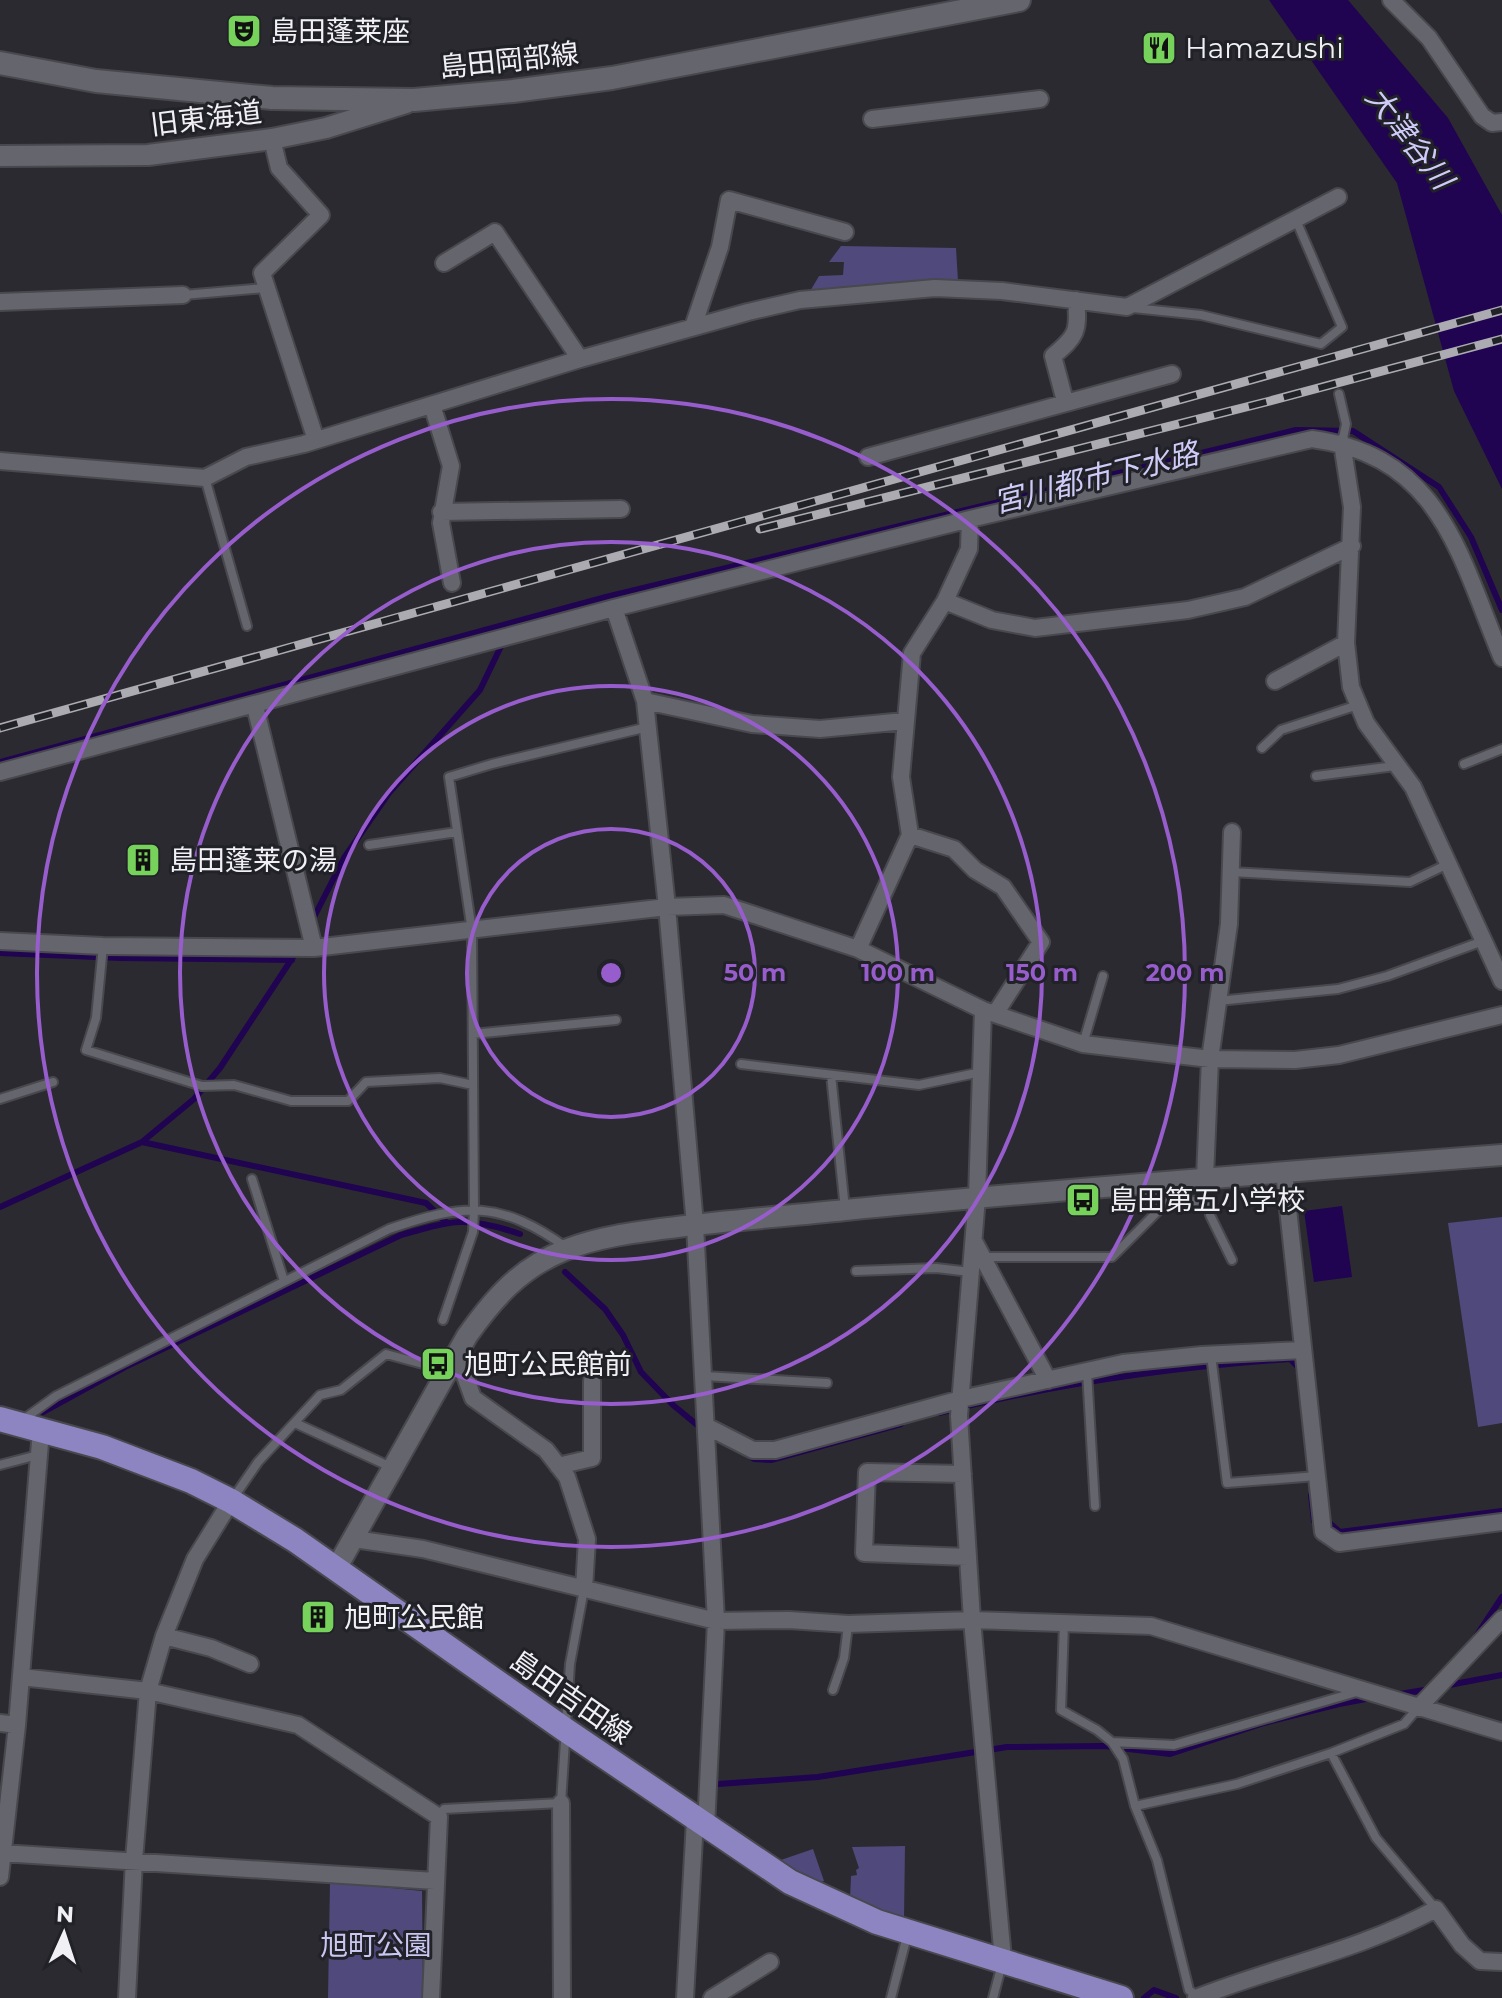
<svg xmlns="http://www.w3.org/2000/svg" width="1502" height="1998" viewBox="0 0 1502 1998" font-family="Montserrat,'Noto Sans JP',sans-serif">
<rect width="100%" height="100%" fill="#2b2a31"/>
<path fill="#50497b" d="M841,246l115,2 2,33 -149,12 10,-17 24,-1 1,-13h-15z
M1502,1217v206l-24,4 -30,-204z
M905,1846l-1,73 -54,-20 1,-23 6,-1 -1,-5 3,-2 -7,-21z
M813,1849l11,32 -7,2 -39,-22z
M330,1882l92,9 1,107h-95z"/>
<path fill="#200351" d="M1269,0h79l100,118 54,97v274l-48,-98 -57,-208z
M1342,1206l10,71 -38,5 -10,-71z"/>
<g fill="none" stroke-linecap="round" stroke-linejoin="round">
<path stroke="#200351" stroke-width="6" d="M0,762l606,-165 690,-167 57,1 86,56 32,50 31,73
M311,923l33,-65 45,-65 91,-103 24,-50
M0,953l121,5 171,2
M142,1142l284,61 20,19
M0,1207l142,-65 52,-43 26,-31 77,-117
M565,1272l40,37 18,26 18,37 32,33 29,24
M43,1412l82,-45 276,-132c53,-15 66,-19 119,-1
M939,1413c115,-29 232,-46 351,-54l8,8 1,6
M746,1454l8,5 17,1 130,-36
M1311,1495l3,26h13l13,11 162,-21
M1477,1635l25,-38
M1444,1686l58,-11
M1394,1695l36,-6
M718,1784l100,-7 189,-30 97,-1 66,8 94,-31 75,-19 32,-6
M1144,1998l10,-8 22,8"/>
<g stroke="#48484e" stroke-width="12">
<path id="service" d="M183,295l83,-7
M1133,308l68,7 120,29 21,-17 -46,-107
M1339,394l7,30 -4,19
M205,478l42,148
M1262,748l19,-18 77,-25
M1464,764l38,-15
M1316,776l79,-10
M369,845l88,-13
M1231,872l179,10 38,-18
M103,946l-7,72 -10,32 116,36 32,-1 57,16h57l18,-19 74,-4 33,7
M1218,1001l120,-12 49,-13 96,-35
M473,1034l143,-14
M1083,1044l20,-68
M741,1064l178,21 62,-13
M831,1075l14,134
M0,1099l53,-17
M1210,1178v37l22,45
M252,1179l32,102
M983,1257h129l54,-54 44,-3
M856,1271l80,-3 35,4
M443,1320l30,-88 1,-22 -2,-279 -23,-154 43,-13 156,-37
M1211,1355l16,128 90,-7
M1087,1372l8,134
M704,1376l123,7
M24,1419l32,-23 333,-167c75,-26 111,-29 178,19
M295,1423l98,45
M0,1465l38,-10
M234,1497l24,-35 62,-67 21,-5 45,-36 48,13 10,5
M1064,1623l-3,87 36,20 15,12 11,17 12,47 22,54 32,130 9,7
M833,1690l11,-32 4,-33
M1112,1742l62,3 186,-54
M1331,1753l45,85 60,71
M1135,1806l102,-22 94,-31 73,-29 14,-16
M439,1816l5,-7 117,-6 9,-139 14,-75
M891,1998l16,-62
M993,1998l9,-34"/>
</g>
<g stroke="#48484e" stroke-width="20">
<path id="minor" d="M1391,0l38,38 53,78 10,7 10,-1
M872,119l168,-20
M272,139l7,29 42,47 -59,58 54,167
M444,263l51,-31 85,127
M0,302l183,-7
M693,327l27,-80 9,-47 116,32
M1065,401l-12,-45c24,-20 26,-25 23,-56
M432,405l19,61 -10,57 11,60
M1342,443l10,64 -6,136 5,44 15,36 47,64 89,194
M868,457l304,-83
M0,461l205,17 41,-21 58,-13 276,-85 168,-47 52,-12 135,-12 67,3 125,16 211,-110
M441,512l180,-3
M945,601l47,19 43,8 153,-18 57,-13 107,-51
M614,608l31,93 22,206 28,318 21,396 -10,206
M1275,681l71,-38
M645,701l107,23 68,5 85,-8
M255,706l59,242
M0,772l614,-164 356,-89 342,-80c129,17 147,116 190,219
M910,835l44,14 21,21 28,17 38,55 -46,72
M0,941l103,5 211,2 353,-41 57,-2 134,44 125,61 100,34 127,15 85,1 44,-5 163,-40
M858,949l52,-114 -9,-58 11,-124 33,-52 24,-52 1,-30
M983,1010l-6,187 -18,219 13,204 31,339
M1284,1172l39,360 16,11 163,-21
M1205,1177l5,-118 19,-135 3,-92
M975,1243l73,137
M457,1354l16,44 73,52 21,27 20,62 -3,50
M706,1426l47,24h22l186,-51 162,-36 79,-8 101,-5
M558,1466l34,-8v-77
M963,1474l-96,-2 -3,81 104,4
M354,1539l69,10 293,72 73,-1 59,4 124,-4 179,6 351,106
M164,1636l47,12 39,16
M21,1677l127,14 150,34 141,92 -8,181
M1418,1708l84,-89
M0,1723l17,2
M561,1803l1,195
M2,1853l433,28
M0,1877l17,-152 24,-295
M127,1998l7,-138 14,-169 16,-55 31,-77 36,-58
M685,1998l10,-178
M712,1998l58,-36
M1196,1998c81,-32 162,-47 240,-89l26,36 18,16 22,1"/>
</g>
<g stroke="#48484e" stroke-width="24">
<path id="tertiary" d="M0,156l148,-1 124,-16 54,-11 80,-25
M336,1569l131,-233c27,-38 53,-68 98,-86 36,-14 73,-18 112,-23 56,-7 112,-11 168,-17 219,-21 438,-38 657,-55"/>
</g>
<g stroke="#48484e" stroke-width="26">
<path id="secondary" d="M0,63l96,18 176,17 142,2 99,-9 99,-13 407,-78"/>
</g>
<g stroke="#48484e" stroke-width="28">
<path id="primary" d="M0,1419l102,28 89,34 40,20 64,39 269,189 226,153 87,40 244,76"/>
</g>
<use href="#service" stroke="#65656d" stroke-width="8"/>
<use href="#minor" stroke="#65656d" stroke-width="16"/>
<use href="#tertiary" stroke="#65656d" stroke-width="20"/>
<use href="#secondary" stroke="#65656d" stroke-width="22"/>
<use href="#primary" stroke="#8d85c1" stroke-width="24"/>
<g stroke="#acabb1" stroke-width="9">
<path id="rail" d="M760,529l510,-128 232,-62
M0,728l1502,-418"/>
</g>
<use href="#rail" stroke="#212128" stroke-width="6" stroke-dasharray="18" stroke-linecap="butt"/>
</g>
<g fill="none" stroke="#985dcc" stroke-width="4">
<circle cx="611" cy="973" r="144"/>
<circle cx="611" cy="973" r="287"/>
<circle cx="611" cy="973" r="431"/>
<circle cx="611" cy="973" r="574"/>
</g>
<defs>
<g id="theatre-square" transform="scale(1.8)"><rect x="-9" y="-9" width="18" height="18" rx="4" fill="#76d25a" stroke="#212128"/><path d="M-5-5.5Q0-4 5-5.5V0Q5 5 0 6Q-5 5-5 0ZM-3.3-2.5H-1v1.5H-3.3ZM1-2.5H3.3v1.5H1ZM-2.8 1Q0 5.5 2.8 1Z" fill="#111"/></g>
<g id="restaurant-square" transform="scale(1.8)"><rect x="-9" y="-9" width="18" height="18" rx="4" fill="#76d25a" stroke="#212128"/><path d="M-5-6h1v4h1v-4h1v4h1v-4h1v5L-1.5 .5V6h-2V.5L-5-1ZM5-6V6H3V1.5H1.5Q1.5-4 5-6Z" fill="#111"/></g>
<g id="building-square" transform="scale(1.8)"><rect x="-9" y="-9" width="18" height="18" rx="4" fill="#76d25a" stroke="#212128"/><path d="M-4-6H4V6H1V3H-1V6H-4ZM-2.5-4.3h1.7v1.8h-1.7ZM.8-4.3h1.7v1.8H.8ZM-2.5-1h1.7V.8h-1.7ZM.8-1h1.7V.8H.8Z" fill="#111"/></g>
<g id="bus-square" transform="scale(1.8)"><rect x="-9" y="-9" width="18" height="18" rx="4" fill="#76d25a" stroke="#212128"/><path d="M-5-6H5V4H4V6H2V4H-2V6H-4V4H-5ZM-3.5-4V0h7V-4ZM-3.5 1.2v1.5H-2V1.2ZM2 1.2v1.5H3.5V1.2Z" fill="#111"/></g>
</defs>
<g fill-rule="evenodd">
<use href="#theatre-square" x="244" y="31"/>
<use href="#restaurant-square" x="1159" y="48"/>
<use href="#building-square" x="143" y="860"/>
<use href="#bus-square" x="1083" y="1200"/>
<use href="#bus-square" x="438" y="1364"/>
<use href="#building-square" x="318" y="1617"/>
</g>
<g text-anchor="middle" stroke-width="6" stroke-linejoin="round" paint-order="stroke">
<g font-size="28" fill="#f1f0f5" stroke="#212128" text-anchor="start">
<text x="270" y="41">島田蓬莱座</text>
<text x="1185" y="58">Hamazushi</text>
<text x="169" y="870">島田蓬莱の湯</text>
<text x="1109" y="1210">島田第五小学校</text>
<text x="464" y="1374">旭町公民館前</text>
<text x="344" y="1627">旭町公民館</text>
</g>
<g font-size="28" fill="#f1f0f5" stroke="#212128">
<text transform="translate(509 60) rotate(-6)" y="10">島田岡部線</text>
<text transform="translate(206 118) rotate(-7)" y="10">旧東海道</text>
<text transform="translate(571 1697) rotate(35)" y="10">島田吉田線</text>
</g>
<g font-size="28" fill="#c9c6f2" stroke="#212128">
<text x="376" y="1955">旭町公園</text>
</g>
<g font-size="30" font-style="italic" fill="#cfcbf8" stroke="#212128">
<text transform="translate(1409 138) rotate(52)" y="10">大津谷川</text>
<text transform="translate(1096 478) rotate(-14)" y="10">宮川都市下水路</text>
</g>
</g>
<circle cx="611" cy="973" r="12" fill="#985dcc" stroke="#212128" stroke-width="4"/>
<g font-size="24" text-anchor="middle" font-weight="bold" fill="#985dcc" stroke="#212128" stroke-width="6" stroke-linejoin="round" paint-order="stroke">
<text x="755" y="981">50 m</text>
<text x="898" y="981">100 m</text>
<text x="1042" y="981">150 m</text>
<text x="1185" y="981">200 m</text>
</g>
<g transform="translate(64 1934) rotate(3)" stroke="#212128" stroke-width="6" paint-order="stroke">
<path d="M0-6L14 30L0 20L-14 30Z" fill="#f1f0f5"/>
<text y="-12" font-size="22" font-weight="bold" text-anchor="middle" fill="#f1f0f5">N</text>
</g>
</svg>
